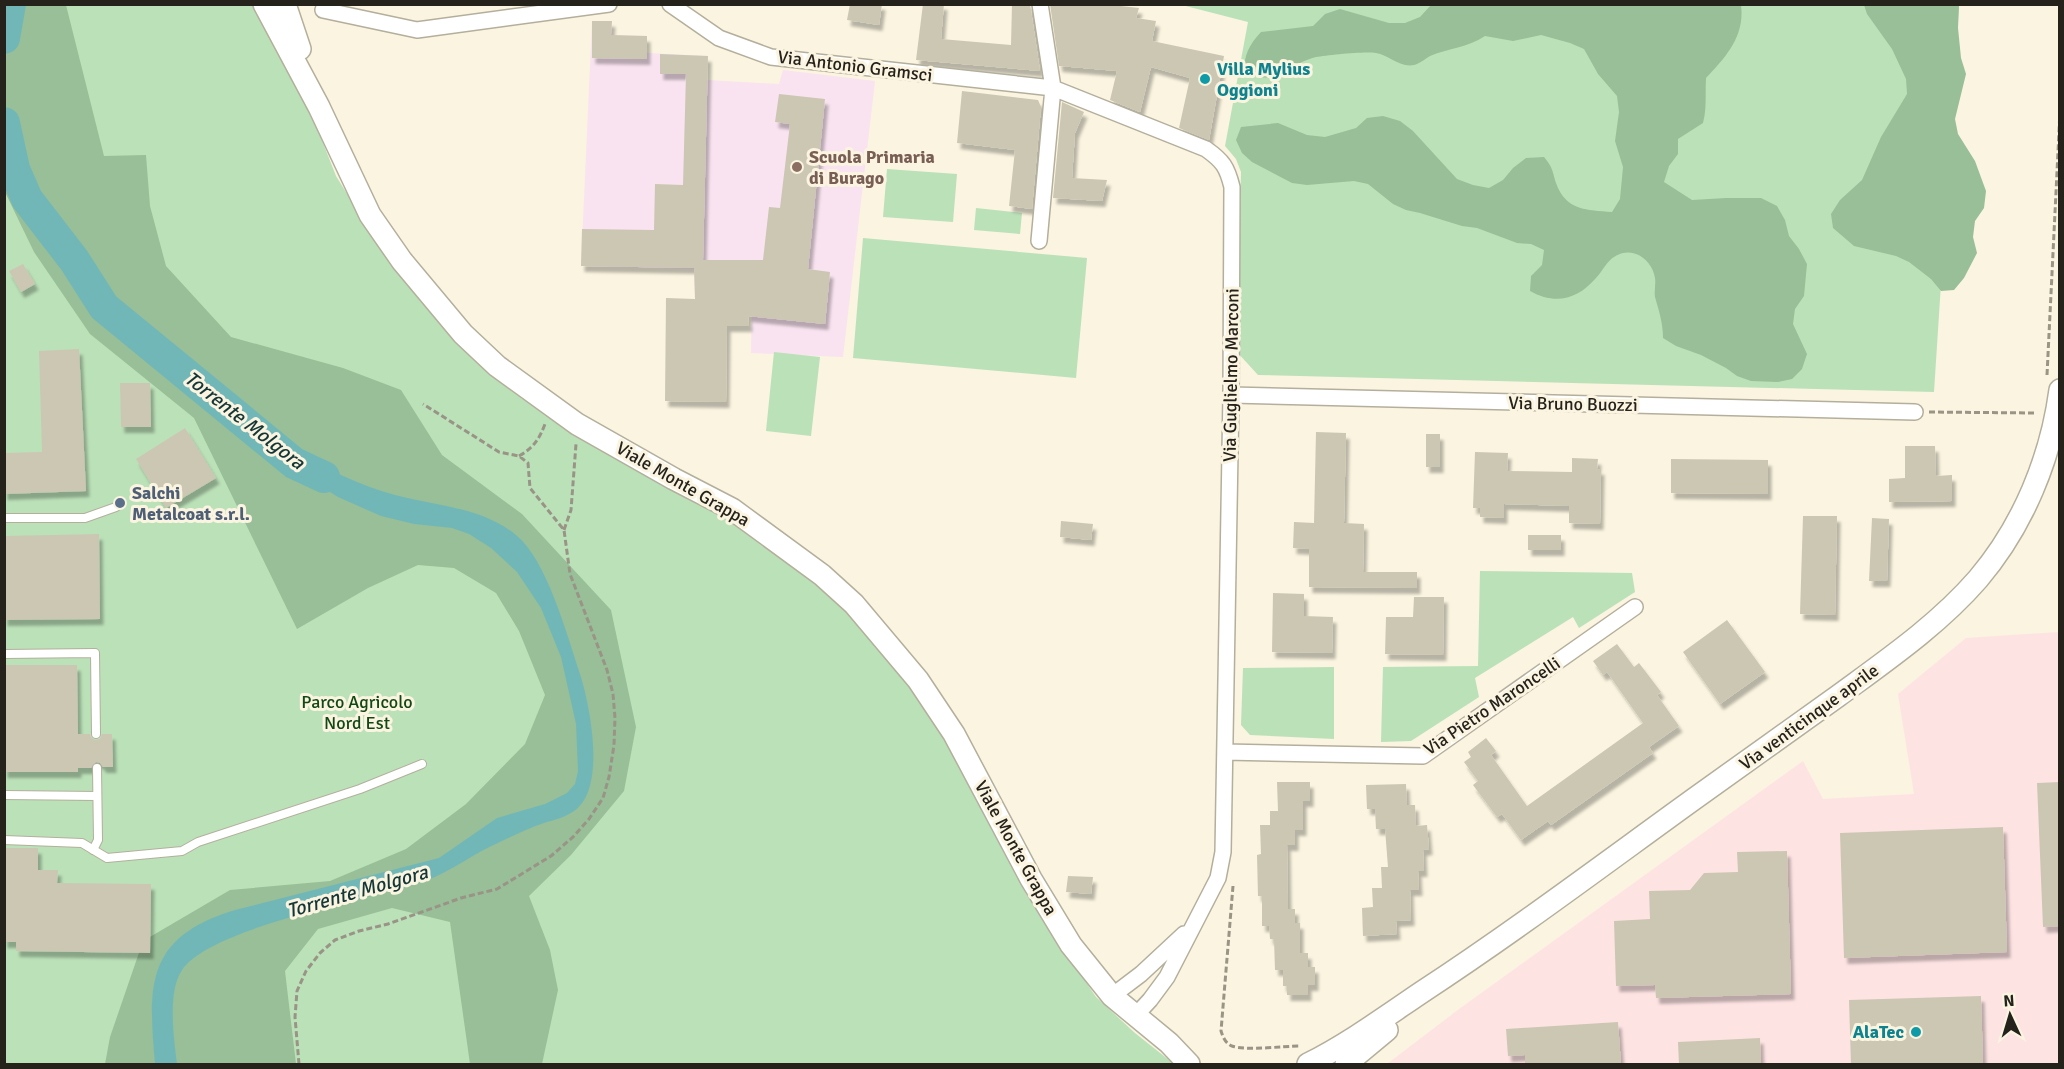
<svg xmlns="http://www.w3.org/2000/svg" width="2064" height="1069" viewBox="0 0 2064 1069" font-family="Signika,sans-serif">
<defs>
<filter id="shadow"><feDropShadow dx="3.5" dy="6" stdDeviation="1.5" flood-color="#0004"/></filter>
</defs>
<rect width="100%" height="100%" fill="#faf4e0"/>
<path fill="#fee3e3" d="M2059,632v432h-672l72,-55 344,-248 20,38 91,-5 -16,-100 68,-56z"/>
<path fill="#f9e3f0" d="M592,21h20v14l35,1v17l61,3 -1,24 72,4 4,-14 92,11 -32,276 -92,-4 1,-55 -57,1 -1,-30 -113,-3z"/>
<path fill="#bbe1b8" d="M5,4l252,1 57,115 22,56 42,68 98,115 45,39 86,54 81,41 88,57 70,56 48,52 73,115 59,121 70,103 39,36 39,31h-1169z
M1178,4l781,1 -25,387 -676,-17 -21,-23 4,-180 -5,-13 -11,-13 23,-124z
M887,169l70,5 -4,48 -70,-5z
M976,208l46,5 -2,21 -46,-4z
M863,238l224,20 -11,120 -223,-20z
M774,352l46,5 -9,79 -45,-5z
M1480,571l152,2 3,19 -56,36 -6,-11 -98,61 4,19 -68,44 -30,1 2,-75 95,-1z
M1334,667v72l-84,-4 -9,-10 2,-57z"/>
<path fill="#98bf97" d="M5,5h61l38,151 42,-1 4,51 16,60 65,71 112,31 58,22 41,65 80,59 89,96 25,117 -12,64 -53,64 -42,41 21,54 8,40 -16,74h-72l-20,-142 -58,-14 -74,21 -33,42 11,93h-191l5,-27 33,-96 87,-51 100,-9 76,-32 60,-45 59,-60 20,-49 -26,-64 -23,-38 -42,-25 -36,-3 -50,23 -71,41 -103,-211 -104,-84 -56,-82 -29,-60z
M1431,5h310c4,31 -15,52 -35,73 -1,16 1,30 -3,45l-25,16v15l-9,12 -5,16 28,18 34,-2h35l16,8 8,14 4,16 10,13 8,15 -3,32 -9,13 -2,15 14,30 -5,15 -10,10 -14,3 -27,-1 -14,-5 -11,-8 -25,-13 -25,-9 -13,-8c0,-15 -4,-27 -8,-41 -1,-6 1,-13 0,-19 -3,-19 -23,-33 -41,-21 -7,4 -12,15 -18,21 -19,22 -41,27 -66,13l1,-15 11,-11 2,-15 -13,-6 -14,-1 -40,-15 -15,-2 -42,-13 -14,-3 -13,-6 -25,-20 -14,-3 -47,4 -15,-2 -40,-21 -10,-9 -6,-13 5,-13 37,-4 29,12 18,2 31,-9 11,-10 16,-2 17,5 13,10 44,48 16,6 16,3 14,-8 10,-12 13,-10 18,-1c9,11 8,13 12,26 10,28 31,27 56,29l8,-13 3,-32 -8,-26 4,-29 -2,-16 -19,-22 -14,-25 -14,-6 -29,-8 -28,6 -28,-5c-18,12 -36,12 -55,20 -5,3 -11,8 -16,9 -14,3 -25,-10 -38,-12 -11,-2 -48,2 -60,4 -29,7 -38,31 -72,15 0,-17 5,-27 17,-40l52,-6 12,-12 15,-5 49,14h16l15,-6z
M1864,5h95l-1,23 3,30 5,16 -11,45 3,15 17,27 11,30 -2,17 -9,13 -2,16 4,16 -13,25 -10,12 -13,1 -10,-12 -22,-17 -13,-6 -42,-10 -21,-18 -2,-14 9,-14 22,-20 19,-43 26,-43 -1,-15 -14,-30 -25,-35z"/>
<path fill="#72b7b7" d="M294,448c31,21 65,37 101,47 41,11 87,12 121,40 31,25 51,100 64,139 10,31 27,115 -6,137 -8,6 -20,9 -30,12 -15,5 -29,12 -44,19 -26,11 -48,29 -75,39 -54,18 -214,46 -243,89 -15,22 -8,69 -5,94h-22c-7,-80 -9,-127 80,-154l204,-52 58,-40 48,-14 22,-11 8,-9 3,-13 -2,-47 -15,-67 -20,-49 -24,-36 -26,-24 -22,-14 -17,-6 -38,-4 -33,-8 -43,-19 -56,-35z"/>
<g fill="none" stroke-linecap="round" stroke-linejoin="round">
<path stroke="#72b7b7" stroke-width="32" d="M4,38l6,-34
M4,123l10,46 13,30 47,61 30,47 190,156 30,14"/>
</g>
<path fill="#ccc7b3" filter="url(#shadow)" d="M850,4h32l-3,21 -32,-5z
M923,4h21l-3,35 70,6 1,-41h18l10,67 -124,-11z
M1050,4h53l36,4 -3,10 20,3 -4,20 72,15 -15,84 -30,-12 11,-50 -39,-11 -11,45 -30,-12 7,-29 -58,-5z
M592,21h20l-1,14 36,1v23l-55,-1z
M660,54l48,2 -5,204h60l6,-53 11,1 10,-84 -15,-2 4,-28 46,5 -17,170 22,3 -5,52 -77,-8 1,10h-22l-1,76 -61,-1 1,-103 29,1 -1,-31 -113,-2 1,-37 72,1 1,-46 28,1 3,-111h-26z
M962,91l76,9 3,7 -9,102 -23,-3 6,-56 -58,-7z
M1062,102l22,10 -9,21 -3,45 35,2 -5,21 -49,-3z
M23,264l12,20 -14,8 -12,-21z
M79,349l7,142 -82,3v-41l38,-1 -3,-101z
M120,383h30l1,44h-30z
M185,428l31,50 -50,30 -30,-49z
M1316,432l30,1 -2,90 20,1 -1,48h54v16l-108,-1v-38l-16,-1 1,-26 20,1z
M1426,434h14v33h-14z
M1905,446h30l1,30 16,-1v26l-63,1v-23l16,-1z
M1475,452l33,1 -1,18 65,1v-14l26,1 -1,10h4l-1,55 -31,-1v-17l-65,-2v14l-24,-1v-9h-7z
M1671,459l97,1v34l-97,-1z
M1803,516h34l-2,99 -35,-1z
M1872,518l17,1 -2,62h-18z
M1061,521l32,3 -2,16 -31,-3z
M99,534l1,85 -96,1v-84z
M1528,535h33v15h-33z
M1273,593l31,1v22l29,1 -1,36 -60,-1z
M1414,597h30l-1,58 -58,-1 1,-37h27z
M1727,620l38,52 -45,32 -37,-52z
M1617,644l17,23 5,-4 22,29 -4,3 22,31 -30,21 4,6 -102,72 -3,-4 -27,19 -19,-26 -5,3 -24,-32 5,-4 -14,-19 7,-5 -3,-5 18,-14 10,13 -5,4 36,51 116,-83 -36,-51 -4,3 -10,-14z
M4,665h73l1,69h12l1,4 4,2 5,-1 2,-5h10l1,33h-10l-3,-4 -4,-1 -5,6h-13v4h-74z
M1277,782h33v19h-7v29h-8v15h-8l1,64h7v14h5v30h8v14h7v18h-7v10h-21v-9h-4v-16h-8l-1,-31h-4l-1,-13h-7v-30h-4l-1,-41 4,-1 -1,-29h10v-14h8z
M2060,782v144l-17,1 -6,-144z
M1406,784l1,21h8l1,21 11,-1 2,24 -6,1 1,21h-6l1,19h-9l1,30 -15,1 1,13 -34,2 -1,-28 11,-1 -1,-19h10l-1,-21h7l-3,-38h-9l-1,-20h-8l-1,-24z
M2003,827l4,125 -163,6 -4,-125z
M4,848h34v22h20l-1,13 94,1 -1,69 -134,-2v-9h-12z
M1787,851l4,143 -135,4 -1,-13 -39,1 -2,-65 36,-2 -1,-28 41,-1 14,-17 34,-1 -1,-20z
M1068,876l25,1 -2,17 -25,-2z
M1981,996l2,69h-132l-2,-65z
M1618,1022l3,43h-96v-10l-17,1 -2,-27z
M1760,1038l1,27h-82l-1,-23z"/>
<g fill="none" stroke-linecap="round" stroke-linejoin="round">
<g stroke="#b4af9c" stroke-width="10">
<path id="lane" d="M4,518h81l31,-11
M4,654l91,-1 1,81
M4,795l93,1
M4,840l78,3 25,15 75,-7 16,-9 162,-53 62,-25
M93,850l5,-10 -1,-72"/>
</g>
<g stroke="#b4af9c" stroke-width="18">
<path id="street" d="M670,4l49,34 52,19 282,31 153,61c17,12 21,18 26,38l-1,208 -8,457 -5,26 -51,99 -17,23 -14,15
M323,10l94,20 192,-26
M1039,241l14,-153 -13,-84
M1231,395l684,17
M1225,752l198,4 212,-149
M1112,996l29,-22 43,-40"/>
</g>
<g stroke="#b4af9c" stroke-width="24">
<path id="secondary" d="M264,4l55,103 51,108 32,46 61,73 34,32 80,58 97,55 58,30 90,66 32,29 64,76 36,54 77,145 40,66 41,51 57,47 20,21
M285,4l15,45
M1308,1064c40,-20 77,-47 114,-72 93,-61 182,-128 272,-193 48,-34 96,-69 144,-103 49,-36 100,-71 140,-117 45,-53 73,-121 82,-189
M1346,1064l41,-34"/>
</g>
<path stroke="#999486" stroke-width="3" stroke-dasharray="6 3" stroke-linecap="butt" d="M2047,375l13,-264
M1929,412l107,1
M519,456c14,-8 20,-16 26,-32
M564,530l7,-20 5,-66
M1233,886l-12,145c2,6 4,12 11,15 14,5 52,0 68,0
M299,1064l-4,-47 2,-26 9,-20 14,-18 15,-13 24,-9 29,-7 73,-26 36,-9 54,-33 22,-19 16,-18 14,-21 6,-21 5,-32 1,-27 -2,-24 -6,-24 -37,-96 -6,-44 -34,-42 -2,-25 -9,-7 -20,-4 -76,-48"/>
<use href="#lane" stroke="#fff" stroke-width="8"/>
<use href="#street" stroke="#fff" stroke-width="15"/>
<use href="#secondary" stroke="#fff" stroke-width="21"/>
</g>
<g fill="#0f9aa8" stroke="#faf4e0" stroke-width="2">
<circle cx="1205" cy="79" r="6"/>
<circle cx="1916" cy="1032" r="6"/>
</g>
<circle fill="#8d6e63" stroke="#faf4e0" stroke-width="2" cx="797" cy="167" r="6"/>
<circle fill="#5c6f8a" stroke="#faf4e0" stroke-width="2" cx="120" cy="503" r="6"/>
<g text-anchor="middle" stroke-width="6" stroke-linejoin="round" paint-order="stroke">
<g font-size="18" fill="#24221b" stroke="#faf4e0">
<text transform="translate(855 66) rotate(7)" y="6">Via Antonio Gramsci</text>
<text transform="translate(1231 375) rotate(-89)" y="6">Via Guglielmo Marconi</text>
<text transform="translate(1573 404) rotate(1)" y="6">Via Bruno Buozzi</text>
<text transform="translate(683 484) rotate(30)" y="6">Viale Monte Grappa</text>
<text transform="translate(1492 706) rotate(-34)" y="6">Via Pietro Maroncelli</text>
<text transform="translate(1809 717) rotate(-36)" y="6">Via venticinque aprile</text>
<text transform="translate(1016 848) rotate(61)" y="6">Viale Monte Grappa</text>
</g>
<g font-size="18" font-weight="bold" fill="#0d838f" stroke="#faf4e0" text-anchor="start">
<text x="1217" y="75">Villa Mylius<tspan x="1217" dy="21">Oggioni</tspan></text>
<text x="1904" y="1038" text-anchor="end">AlaTec</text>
</g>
<g font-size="18" font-weight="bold" fill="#785e54" stroke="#faf4e0" text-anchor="start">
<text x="809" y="163">Scuola Primaria<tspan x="809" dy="21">di Burago</tspan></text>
</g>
<g font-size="18" font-weight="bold" fill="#4e5e75" stroke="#faf4e0" text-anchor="start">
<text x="132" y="499">Salchi<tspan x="132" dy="21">Metalcoat s.r.l.</tspan></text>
</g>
<g font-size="18" fill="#124814" stroke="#faf4e0">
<text x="357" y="708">Parco Agricolo<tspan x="357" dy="21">Nord Est</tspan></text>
</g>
<g font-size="20" font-style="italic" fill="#133636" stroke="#faf4e0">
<text transform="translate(245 420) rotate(38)" y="7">Torrente Molgora</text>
<text transform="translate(357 891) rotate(-16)" y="7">Torrente Molgora</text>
</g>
</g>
<rect width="2064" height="1069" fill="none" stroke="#24221b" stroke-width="12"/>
<g transform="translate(2010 1015) rotate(356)" stroke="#faf4e0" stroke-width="4.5" paint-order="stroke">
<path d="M0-4.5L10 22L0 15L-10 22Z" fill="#24221b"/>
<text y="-9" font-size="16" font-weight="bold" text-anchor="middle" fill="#24221b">N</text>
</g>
</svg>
